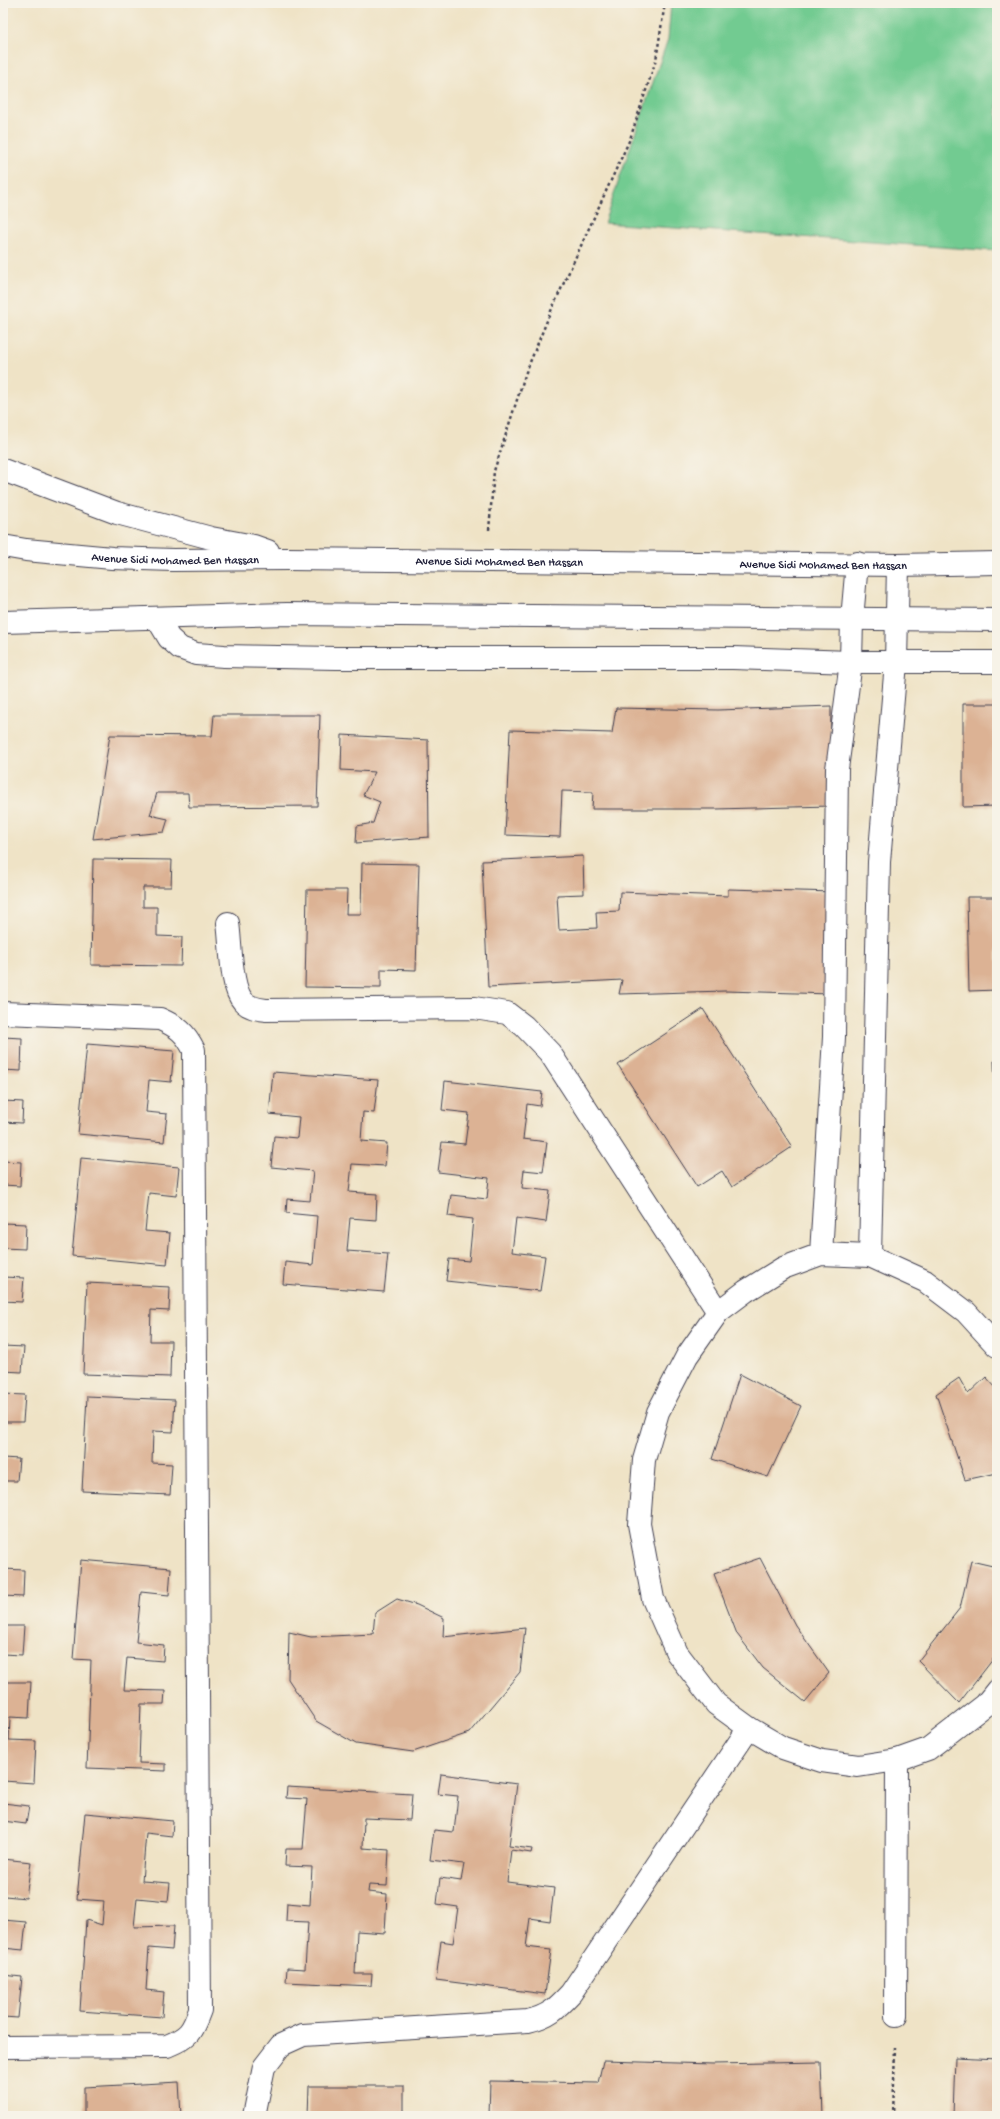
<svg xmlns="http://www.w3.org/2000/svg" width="1000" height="2119" viewBox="0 0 1000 2119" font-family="'Gochi Hand',sans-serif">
<rect width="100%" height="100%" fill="#f7f3e8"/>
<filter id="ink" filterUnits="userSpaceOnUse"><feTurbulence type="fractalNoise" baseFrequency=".025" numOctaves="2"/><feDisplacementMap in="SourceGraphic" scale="8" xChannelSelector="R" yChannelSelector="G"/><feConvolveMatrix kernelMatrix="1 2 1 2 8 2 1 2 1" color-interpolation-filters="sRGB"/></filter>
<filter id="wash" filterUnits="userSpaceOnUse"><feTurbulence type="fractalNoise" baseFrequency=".012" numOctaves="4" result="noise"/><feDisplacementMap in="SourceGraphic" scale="16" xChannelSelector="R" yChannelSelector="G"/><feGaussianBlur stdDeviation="0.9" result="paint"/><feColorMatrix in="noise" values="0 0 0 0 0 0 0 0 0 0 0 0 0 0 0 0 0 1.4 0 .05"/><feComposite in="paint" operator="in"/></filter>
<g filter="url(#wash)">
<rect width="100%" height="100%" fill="#efe3c6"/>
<path fill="#72cb91" stroke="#4a7666" d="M671,3h326v248l-393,-28 64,-184z"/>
<g id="blocks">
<path fill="#dcb294" d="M963,704h34v102l-34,1z
M831,706l-1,100 -114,3h-124l1,-17 -31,-1 -2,46 -55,-2 5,-105 102,3 4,-25 102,2z
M214,715h106l-3,91 -128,1 -1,-14h-31l-7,22 18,4 -4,13 -71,7 17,-104 102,1z
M342,735l86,5 1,97 -73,6 1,-17 16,-3 7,-21 -17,-7 12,-23 -34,-2z
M583,856l1,38 -27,1 2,35 38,-2 -1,-16 23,-1 1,-19 108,4v-7l107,3 -3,102 -107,-3 -106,3 3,-14 -134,7 -6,-126z
M93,859l79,1 -1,27h-28v20h14v29l25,1 -1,29 -90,-1z
M362,863l57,1 -3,106 -35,-1v19l-76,-1 2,-97h40l-1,24h15z
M967,897h30v93l-28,1z
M703,1009l89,138 -60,40 -10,-16 -25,16 -79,-122z
M3,1037l19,1 -1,33 -18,-1z
M87,1044l87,7 -3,31 -22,-2 -3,32 21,2 -3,28 -86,-8z
M994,1061h3v57h-1z
M273,1072l105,8 -4,33 -11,-1 -2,29 26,2 -2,23 -33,-2 -3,28 28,2 -1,26 -26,-2 -3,33 41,3 -4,38 -101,-8 2,-22 28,3 4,-49 -31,-3 1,-14 23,2 3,-30 -42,-4 3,-31 23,2 2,-21 -30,-3z
M445,1081l97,11 -2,14 -13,-2 -4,35 24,3 -4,30 -19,-2 -2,18 28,3 -4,31 -30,-4 -4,34 33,4 -5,35 -94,-10 3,-22 20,2 4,-42 -25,-3 3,-21 36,4 2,-21 -51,-6 4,-30 23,2 4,-31 -27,-3z
M3,1101l20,1 -1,21 -19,-1z
M81,1158l98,9 -3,29 -27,-3 -4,38 25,2 -3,32 -95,-9z
M3,1161l18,1 -1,24 -17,-1z
M3,1223l23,1 -1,25 -22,-1z
M3,1277l21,1 -2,24 -19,-1z
M87,1283l83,4 -1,24 -18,-1 -1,31h21l-1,36 -87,-3z
M3,1346l21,1 -2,25 -19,-1z
M740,1374l61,32 -33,71 -56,-18z
M986,1377l11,12v84l-32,7 -29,-86 23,-16 9,16z
M3,1394l22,1 -2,27h-20z
M87,1396l88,4 -2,32 -20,-1 -1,32 20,1 -2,31 -88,-4z
M3,1458l16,1 -2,22h-14z
M760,1558l35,67 34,48 -24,29 -42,-34 -26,-34 -23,-60z
M81,1560l90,8 -2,27 -28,-3 -5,50 28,3 -1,16 -36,-3 -3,32 41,1 -1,13h-23l-2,59 27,1v7l-79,-3 4,-108 -18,-1z
M971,1561l26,6v87l-38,49 -41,-42 42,-53z
M3,1569l21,1 -1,27 -20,-1z
M397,1599l20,6 27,13 -1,19 82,-9 -5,44 -51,61 -56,19 -57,-8 -40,-23 -28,-42 1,-47 22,5 62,-3 2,-21z
M3,1626h21l-2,29 -19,-1z
M3,1682h28l-2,36 -19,-1 -1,23 27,1 -2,42 -31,-2z
M441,1774l76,10 -8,62 23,3 -1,4 -20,-3 -4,32 47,6 -4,33 -20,-3 -4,29 25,3 -6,44 -109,-14 5,-39 12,2 5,-36 -21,-3 3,-26 21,3 3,-17 -34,-4 4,-30 20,2 4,-36 -20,-2z
M287,1787l125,7 -2,26 -46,-2 -1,30 26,2 -2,36 -18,-1 -1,7 19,2 -2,39 -28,-2 -2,43h17l-1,12 -85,-4 1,-14 18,1 3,-47 -22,-1 1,-18 23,2 2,-38 -27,-1 1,-17h17l4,-50 -21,-1z
M3,1803l26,3 -3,18 -23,-3z
M85,1813l88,8 -1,15 -26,-3 -4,48 28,2 -2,18 -31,-3 -3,29 40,-1 -2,24 -23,-2 -3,42 18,2 -2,25 -82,-6 6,-91 16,5 2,-24 -27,-2z
M3,1859l28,3 -5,36 -21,-2 -2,6z
M3,1920l23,2 -3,28 -20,-2z
M3,1975l19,2 -4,41 -15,-1z
M955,2057l42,2v57h-44z
M603,2061l110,3 108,-2 2,54h-334l1,-35 108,2z
M179,2082l2,34h-97v-29z
M309,2086h95v30h-96z"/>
</g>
</g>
<g filter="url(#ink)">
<use href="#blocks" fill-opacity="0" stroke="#413f50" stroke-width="1"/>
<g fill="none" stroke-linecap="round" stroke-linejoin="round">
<g stroke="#413f50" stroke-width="24">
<g id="minor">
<path d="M3,470l114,43 94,25 43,8 14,5"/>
<path id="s1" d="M3,546l23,4 86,8 61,2 115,-1 610,6 99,-2"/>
<path d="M157,618l12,20 11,10 16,6 28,2 112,2h397l118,4h146"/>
<path d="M3,622l284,-8 710,6"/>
<path d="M228,923c3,19 2,64 15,78 6,7 15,8 23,9l208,-2 33,5 17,13 26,27 168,259"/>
<path d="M3,1013l157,6c18,8 25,13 34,31l6,960c-8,22 -11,27 -33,36l-164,1"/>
<path d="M821,1254l13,-217 3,-268 14,-107 1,-43 5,-56"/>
<path d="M870,1256l9,-394 17,-199 2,-98"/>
<path d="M997,1346l-31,-34 -41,-31 -55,-25 -49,-2 -38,14 -37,23 -28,21 -31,44 -29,56 -14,48 -5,64 14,75 24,54 39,51 33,24 34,20 39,13 36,5 39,-6 31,-11 57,-44 12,-15"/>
<path d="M896,2016l1,-256"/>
<path d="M254,2116l10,-49 17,-22 22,-10 225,-14c21,-5 28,-12 43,-28l178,-265"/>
</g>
</g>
<path stroke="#413f50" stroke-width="2.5" stroke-dasharray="3 3" stroke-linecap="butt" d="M489,530l5,-59 32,-99 25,-61 79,-172 26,-79 9,-57
M893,2116l2,-69"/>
<use href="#minor" stroke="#fff" stroke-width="22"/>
</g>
</g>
<g text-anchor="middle" stroke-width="4" stroke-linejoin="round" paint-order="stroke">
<g font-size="12" fill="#22223b" stroke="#f7f3e8">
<text dy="4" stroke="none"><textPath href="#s1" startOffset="173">Avenue Sidi Mohamed Ben Hassan</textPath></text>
<text dy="4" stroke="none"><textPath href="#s1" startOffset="497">Avenue Sidi Mohamed Ben Hassan</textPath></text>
<text dy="4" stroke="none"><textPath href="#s1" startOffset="821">Avenue Sidi Mohamed Ben Hassan</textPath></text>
</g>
</g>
<rect width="1000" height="2119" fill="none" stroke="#f7f3e8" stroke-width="16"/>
</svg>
